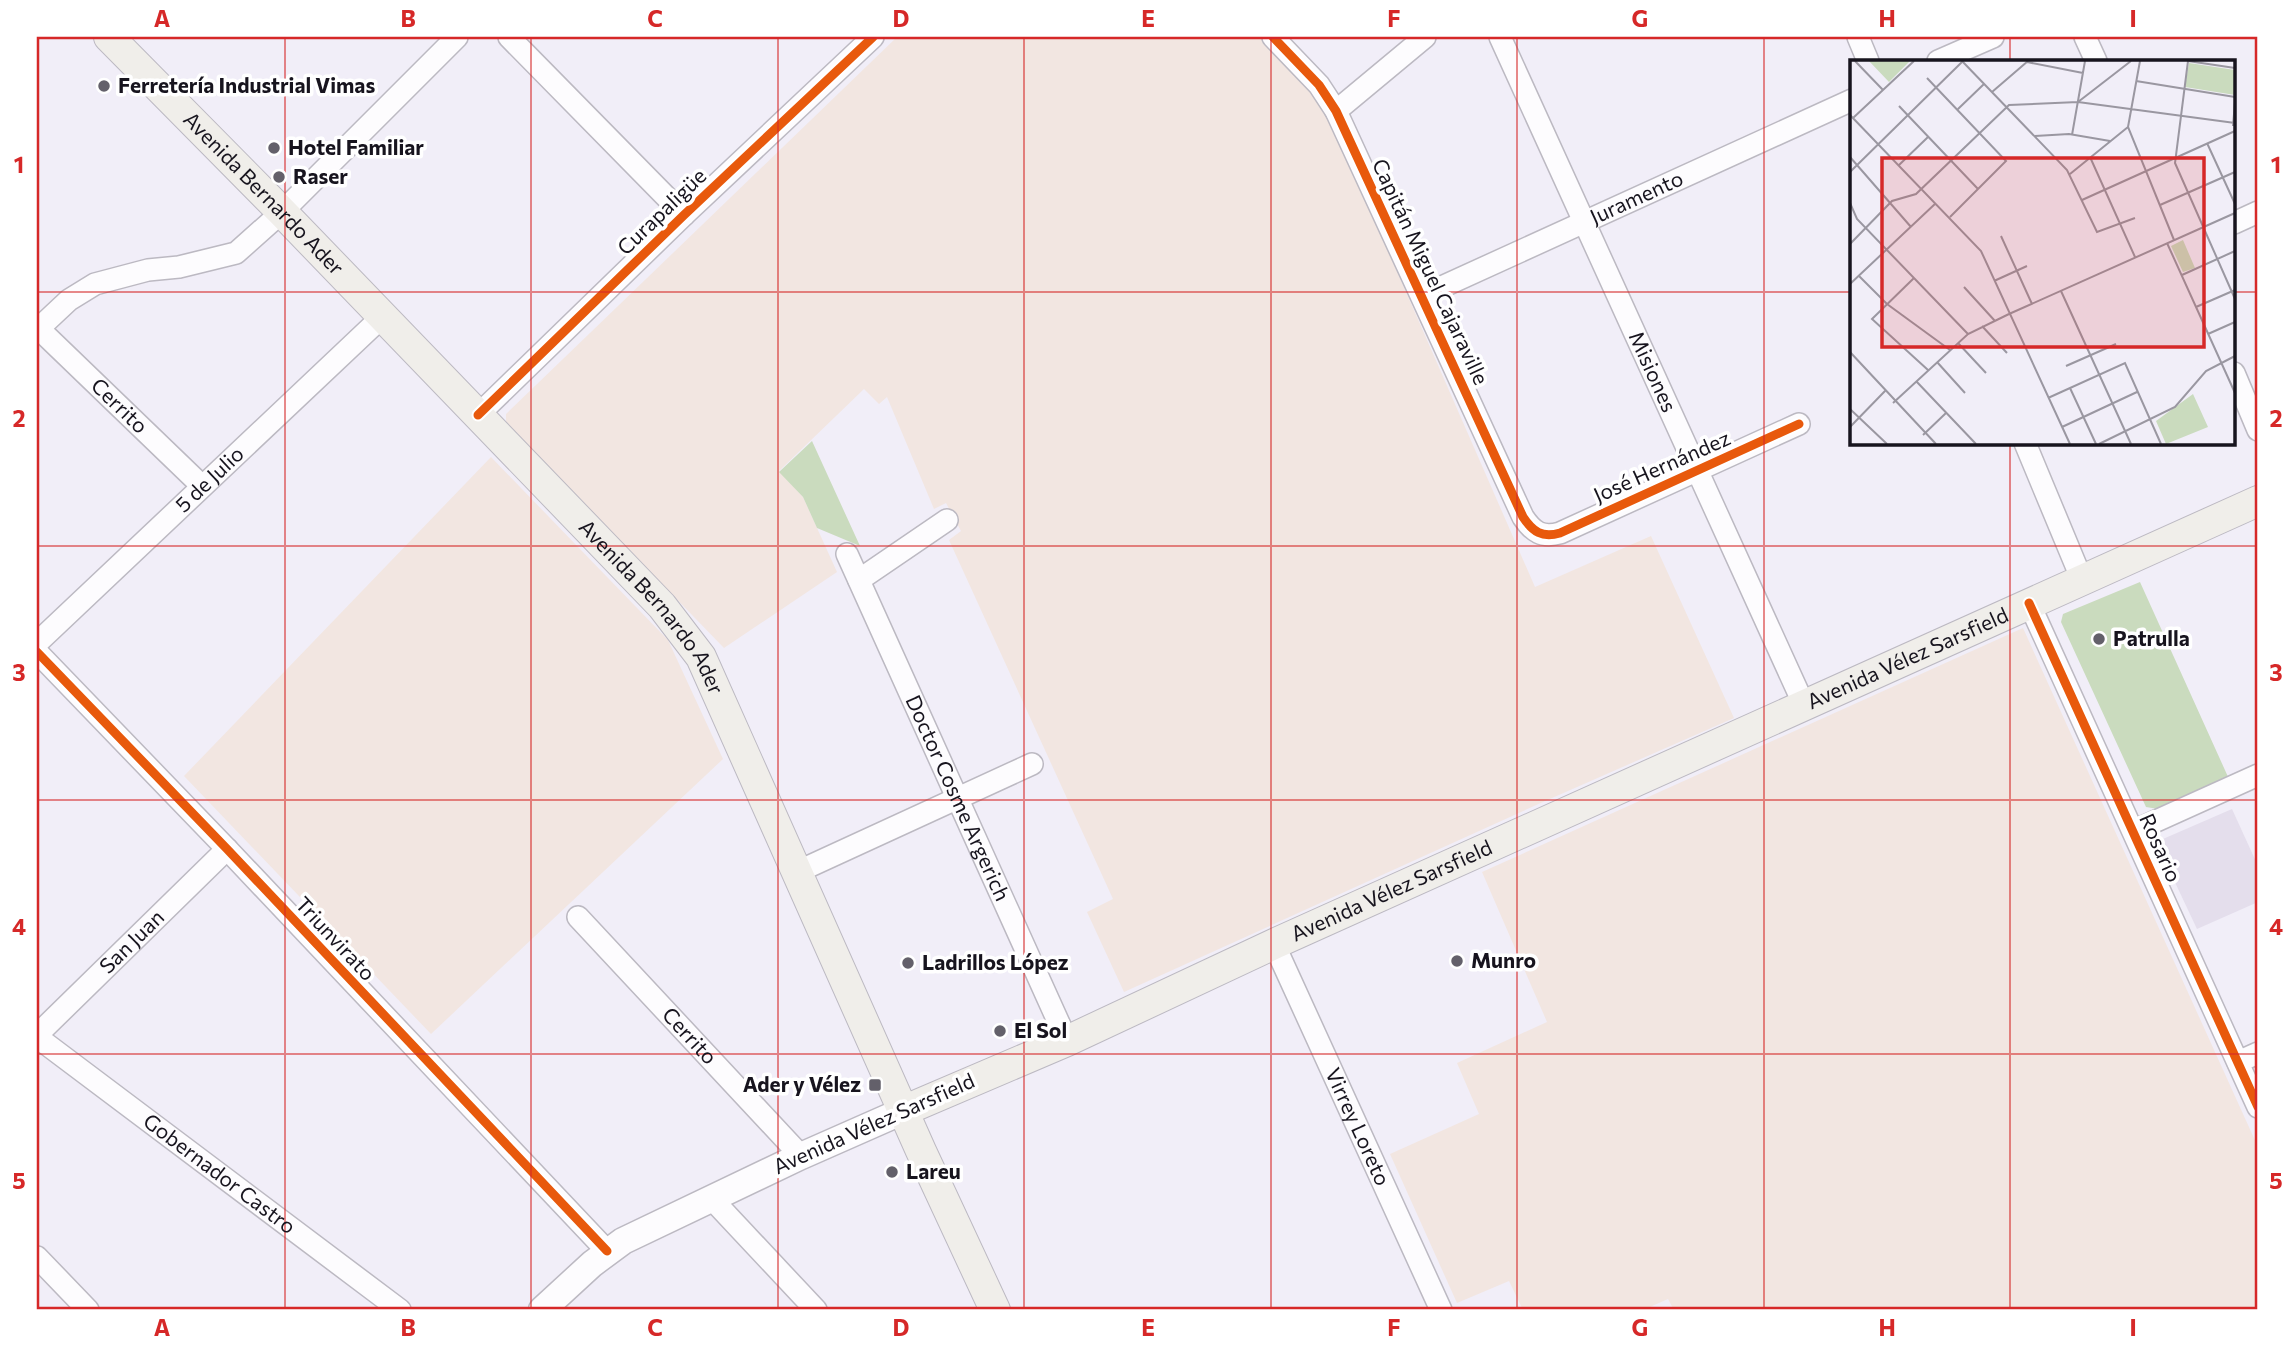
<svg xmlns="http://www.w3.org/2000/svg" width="2295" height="1347" viewBox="0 0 2295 1347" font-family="Commissioner,sans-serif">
<rect width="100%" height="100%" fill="#f1eef8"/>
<path fill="#f2e6e1" d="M897,37h371l58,72 209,478 116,-51 83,182 -191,84 -419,190 -37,-80 26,-13 -164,-359 12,-9 -15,-28 -12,6 -47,-112 -8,7 -15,-15 -85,82 24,26 34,75 -113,76 -218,-225v-9z
M491,457l177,183 55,119 -292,275 -247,-258z
M2023,628l235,519v163h-584l-6,-11 -25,11h-120l-14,-29 -52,22 -67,-149 89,-40 -22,-51 90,-41 -65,-150z"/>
<path fill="#e4deec" d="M2232,809l26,57v36l-61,27 -41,-87z"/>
<path fill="#cadbbe" d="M812,441l48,105 -43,-18 -14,-31 -24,-25z
M2140,582l89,197 -71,30 -12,-2 -85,-185 2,-8z"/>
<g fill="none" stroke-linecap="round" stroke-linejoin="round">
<g stroke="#bcb9c2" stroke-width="24">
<g id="minor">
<path d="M509,37l175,178"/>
<path d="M1273,37l46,48 17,26 187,406c10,15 19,21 37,16l239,-109"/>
<path id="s1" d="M1500,37l304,668"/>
<path d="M1858,37l10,24"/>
<path d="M2085,37l11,24"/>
<path d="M1938,61l55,-24"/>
<path d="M1336,111l89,-74"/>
<path d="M2234,223l24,-11"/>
<path id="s2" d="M1422,296l430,-196"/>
<path id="s3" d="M37,327l165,159"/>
<path d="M37,330l32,-30 26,-16 53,-14 31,-3 57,-14 46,-41 175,-175"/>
<path d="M2234,373l24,57"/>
<path d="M478,415l206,-200 189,-178"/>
<path d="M2025,443l57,137"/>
<path id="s4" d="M847,554l220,487"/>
<path d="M859,580l88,-60"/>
<path d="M2029,603l229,504"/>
<path id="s5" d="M37,643l346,-327"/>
<path d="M37,652l190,197 380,402"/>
<path d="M2134,831l124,-56"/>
<path d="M797,872l235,-108"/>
<path id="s6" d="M578,917l223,239"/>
<path id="s7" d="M1274,944l167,366"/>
<path id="s8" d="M37,1035l190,-186"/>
<path id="s9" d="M37,1037l363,273"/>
<path d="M2238,1062l20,-9"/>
<path d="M711,1198l105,112"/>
<path d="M37,1257l51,53"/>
</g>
</g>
<g stroke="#bcb9c2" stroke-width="29">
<path id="tertiary" d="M542,1310l50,-46 31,-23 178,-85 102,-45"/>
</g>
<g stroke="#bcb9c2" stroke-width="32">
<g id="secondary">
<path id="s10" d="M109,37l173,175 380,394 39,51 220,494 74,159"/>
<path id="s11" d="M903,1111l164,-70 207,-97 984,-443"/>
</g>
</g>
<use href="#minor" stroke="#fdfcfe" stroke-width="21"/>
<use href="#tertiary" stroke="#fdfcfe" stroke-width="26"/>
<use href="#secondary" stroke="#f0eeea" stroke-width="30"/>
<g stroke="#fff" stroke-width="13">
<path id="cycleway" d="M1273,37l46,48 17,26 187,406c10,15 19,21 37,16l239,-109
M478,415l206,-200 189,-178
M2029,603l229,504
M37,652l190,197 380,402"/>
</g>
<use href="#cycleway" stroke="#e8590c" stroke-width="9"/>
</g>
<path fill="none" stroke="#d62828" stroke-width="2" stroke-opacity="0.55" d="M285,37v1273M531,37v1273M778,37v1273M1024,37v1273M1271,37v1273M1517,37v1273M1764,37v1273M2010,37v24M37,292h1815M2234,292h24M2010,443v867M37,546h2221M37,800h2221M37,1054h2221"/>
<g fill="#63606a" stroke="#fff" stroke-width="2.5">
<circle cx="104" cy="86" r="7"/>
<circle cx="274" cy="148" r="7"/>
<circle cx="279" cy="177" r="7"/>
<circle cx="2099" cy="639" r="7"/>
<circle cx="1457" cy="961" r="7"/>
<circle cx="908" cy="963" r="7"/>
<circle cx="1000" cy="1031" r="7"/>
<rect x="868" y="1078" width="14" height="14" rx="3.5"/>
<circle cx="892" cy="1172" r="7"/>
</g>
<g text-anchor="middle" stroke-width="7" stroke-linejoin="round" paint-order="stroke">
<g font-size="21" font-weight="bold" fill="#17141e" stroke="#fff" text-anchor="start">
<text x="118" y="93">Ferretería Industrial Vimas</text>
<text x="288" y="155">Hotel Familiar</text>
<text x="293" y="184">Raser</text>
<text x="2113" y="646">Patrulla</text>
<text x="1471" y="968">Munro</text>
<text x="922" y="970">Ladrillos López</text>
<text x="1014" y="1038">El Sol</text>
<text x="861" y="1092" text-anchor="end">Ader y Vélez</text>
<text x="906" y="1179">Lareu</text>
</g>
<g font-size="21" fill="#17141e" stroke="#fff">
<text dy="7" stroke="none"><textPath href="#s10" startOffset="220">Avenida Bernardo Ader</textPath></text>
<text dy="7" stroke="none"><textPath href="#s2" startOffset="236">Juramento</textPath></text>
<text transform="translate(662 212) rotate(-44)" y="7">Curapaligüe</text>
<text transform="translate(1430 272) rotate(65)" y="7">Capitán Miguel Cajaraville</text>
<text dy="7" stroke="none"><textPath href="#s1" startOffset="368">Misiones</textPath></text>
<text dy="7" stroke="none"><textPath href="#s3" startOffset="114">Cerrito</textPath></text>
<text transform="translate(1662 467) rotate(-24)" y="7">José Hernández</text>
<text dy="7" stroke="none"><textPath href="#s5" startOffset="238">5 de Julio</textPath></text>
<text dy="7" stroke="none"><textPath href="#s10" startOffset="788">Avenida Bernardo Ader</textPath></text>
<text dy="7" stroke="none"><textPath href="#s11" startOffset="1102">Avenida Vélez Sarsfield</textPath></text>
<text dy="7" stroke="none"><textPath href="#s4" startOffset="268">Doctor Cosme Argerich</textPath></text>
<text transform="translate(2160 848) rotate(66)" y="7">Rosario</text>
<text dy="7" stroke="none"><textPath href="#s11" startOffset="536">Avenida Vélez Sarsfield</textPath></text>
<text transform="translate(335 939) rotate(47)" y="7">Triunvirato</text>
<text dy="7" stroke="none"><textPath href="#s8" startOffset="133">San Juan</textPath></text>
<text dy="7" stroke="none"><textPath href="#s6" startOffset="163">Cerrito</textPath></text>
<text transform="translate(874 1124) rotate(-24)" y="7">Avenida Vélez Sarsfield</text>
<text dy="7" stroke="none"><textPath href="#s7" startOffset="201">Virrey Loreto</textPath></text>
<text dy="7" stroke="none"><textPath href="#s9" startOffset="228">Gobernador Castro</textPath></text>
</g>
</g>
<g transform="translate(1850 60)">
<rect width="385" height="385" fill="#f1eef8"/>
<path d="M19,1h41l-21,21zM339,3l46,7v25l-50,-8zM333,180l12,28 -12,4 -12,-26zM343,334l15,33 -42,17 -10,-23z" fill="#cadbbe"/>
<path fill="none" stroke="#9a97a1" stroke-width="2" d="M5,1l28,29M112,1l105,109 30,62 38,-14M290,1l-12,66 46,113M338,1l-13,102 60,136M338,1l47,7M177,2l56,11M77,18l79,83 -56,56M286,21l99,16M142,32l36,-31M228,42l53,-41M49,46l79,83M108,49l26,-25M0,55l131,136 89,193M3,58l61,-57M383,66l2,-24M222,75l13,-74M185,76l34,-2 41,7M357,83l28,61M0,97l61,70M240,97l45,100M49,105l29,-28M0,112l113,-111M220,114l58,-47M232,140l153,-69M0,143l7,16 111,115M310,145l75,-33M151,176l31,68M317,183l68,150M0,184l42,-43 24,-7 93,-89 69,-3 157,21M332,215l53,-24M9,216l28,28 63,46M64,218l-42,41 56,51M144,221l33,-15M0,224l86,-81M114,227l31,34M211,231l70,153M346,247l39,-17M159,254l226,-101M132,266l25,27M358,274l27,-12M108,283l28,30M0,292l86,92M87,302l28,31M216,306l50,-22M66,321l60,63M220,328l26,56M198,338l77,-35 36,81M43,343l75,-69 41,-20M0,349l37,35M0,367l35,-36M212,367l75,-35M73,375l23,-22M249,384l76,-37 31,-36 29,-15"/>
<path fill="#d62828" fill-opacity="0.15" stroke="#d62828" stroke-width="3.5" d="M32,98h322v189h-322z"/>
<rect width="385" height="385" fill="none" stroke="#17141e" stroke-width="3.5"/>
</g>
<rect width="2295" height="1347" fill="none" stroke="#ffffff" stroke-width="77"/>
<rect x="38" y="38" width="2218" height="1270" fill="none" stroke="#d62828" stroke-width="2.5"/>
<g font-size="23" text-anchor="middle" font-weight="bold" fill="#d62828">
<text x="162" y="27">A</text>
<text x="408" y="27">B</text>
<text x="655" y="27">C</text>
<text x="901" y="27">D</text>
<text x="1148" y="27">E</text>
<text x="1394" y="27">F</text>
<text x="1640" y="27">G</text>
<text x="1887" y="27">H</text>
<text x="2133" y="27">I</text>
<text x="19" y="173">1</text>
<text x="2276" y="173">1</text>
<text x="19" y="427">2</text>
<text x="2276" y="427">2</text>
<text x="19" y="681">3</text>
<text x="2276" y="681">3</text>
<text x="19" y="935">4</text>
<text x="2276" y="935">4</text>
<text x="19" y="1189">5</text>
<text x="2276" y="1189">5</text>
<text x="162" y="1336">A</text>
<text x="408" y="1336">B</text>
<text x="655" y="1336">C</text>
<text x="901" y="1336">D</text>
<text x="1148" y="1336">E</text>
<text x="1394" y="1336">F</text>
<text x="1640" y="1336">G</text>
<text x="1887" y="1336">H</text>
<text x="2133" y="1336">I</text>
</g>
</svg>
